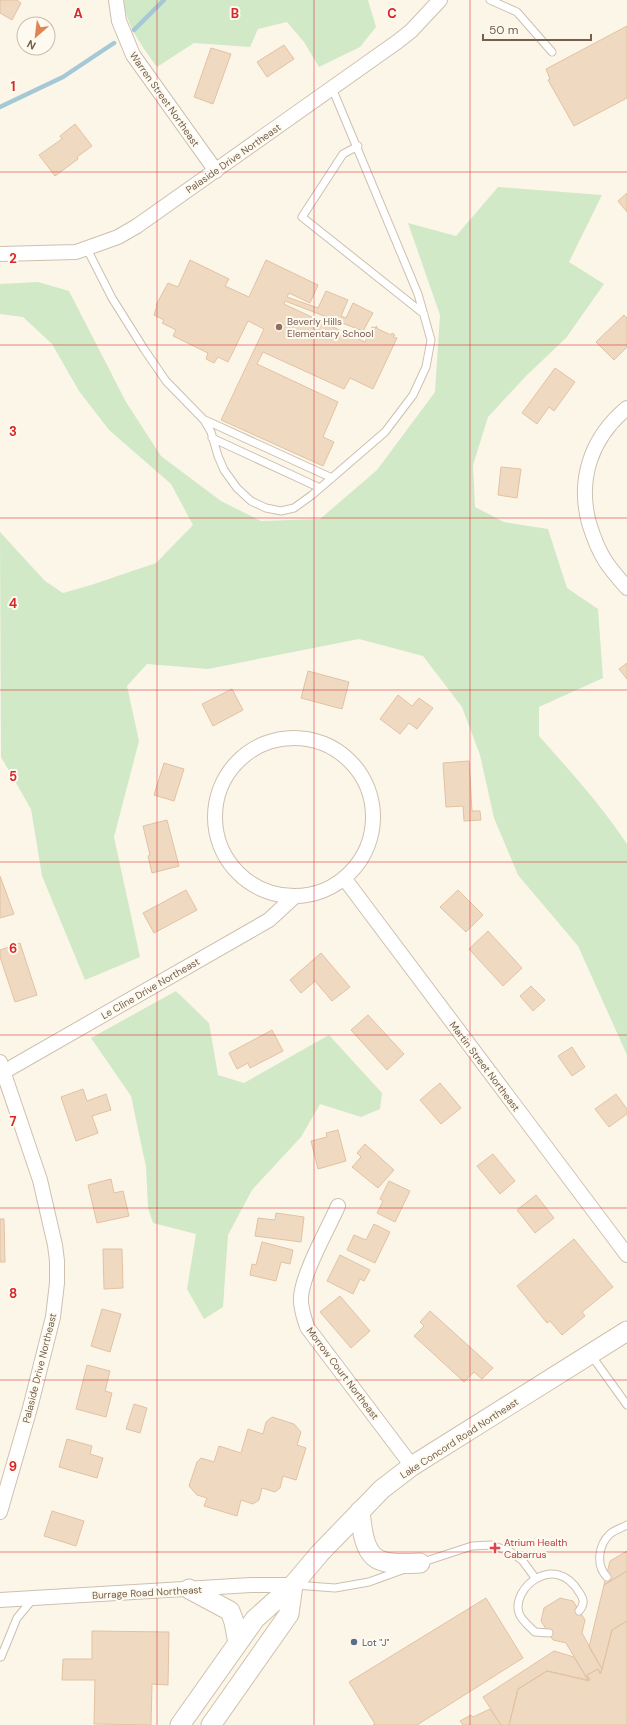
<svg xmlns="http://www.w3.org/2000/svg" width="627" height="1725" viewBox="0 0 627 1725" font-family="'DM Sans',sans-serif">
<rect width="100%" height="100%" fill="#fcf6e9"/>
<path fill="#d1e9c7" d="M124,0h244l8,27 -16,20 -41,20 -15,-25 -17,-20 -29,7 -8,18 -56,-4 -37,24c-14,-20 -32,-42 -33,-67z
M498,187l104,8 -33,67 35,22 -38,54 -40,38 -38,41 -15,48 2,42 29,15 44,7 19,59 31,21 5,69 -64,29v29c31,35 62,69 88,108v211l-49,-109 -60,-71 -24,-57 -14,-63 -18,-48 -39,-51 -64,-17 -151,30 -61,-5 -20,22 12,55 -25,96 26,120 -55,23 -43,-104 -11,-67 -30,-52 -1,-225 45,49 18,12 28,-8 65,-22 37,-38 -22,-41 -62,-54 -30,-39 -27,-47 -29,-27 -23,-3v-30l38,-2 31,9 57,111 35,54 60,45 40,20 59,-2 57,-49 58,-78 5,-77 -32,-92 48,13z
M176,991l33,32 9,52 26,8 85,-48 53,58 -2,16 -19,8 -41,-13 -19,33 -49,53 -24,45 -5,72 -19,12 -17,-30 9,-55 -43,-11 -5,-15 -2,-41 -15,-71 -40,-58z"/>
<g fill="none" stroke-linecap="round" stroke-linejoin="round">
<path stroke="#a4c8d6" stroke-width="4.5" d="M134,30l30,-30
M0,107l63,-30 51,-34"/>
</g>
<path fill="#f0d9c1" stroke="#e2c2a2" d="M0,0h17l4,3 -9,17 -12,-7z
M627,26v72l-53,28 -26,-46 2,-1 -4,-10z
M284,45l10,14 -27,18 -10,-15z
M211,48l20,6 -18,50 -19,-7z
M75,124l17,22 -15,11 1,2 -23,17 -16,-21 23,-16 -2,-3z
M627,193v19l-9,-11z
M190,260l39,19 -4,7 24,11 17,-37 52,25 -8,18 -21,-10 -2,4 31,11 8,-17 22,9 -7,16 5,2 7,-15 20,10 -10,18 -78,-30 -1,3 81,38 7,-15 4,1v-2l2,3 13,6 1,-2 3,2 -2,2 4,1 -24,51 -23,-11 -6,11 -81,-37 -6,12 81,38 -15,35 11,5 -11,24 -102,-46 43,-91 -16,-8 -20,41 -10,-5 -4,6 -8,-4 2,-6 -35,-17 3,-6 -14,-7 2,-3 -10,-5 3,-9 -1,-1 12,-22 10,4z
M624,315l3,3v29l-13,13 -18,-18z
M555,368l20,14 -21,29 -5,-4 -12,17 -15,-11z
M501,467l20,2 -4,29 -19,-3z
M627,663v16l-8,-10z
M308,671l41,11 -7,27 -41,-11z
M232,689l11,21 -30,16 -11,-22z
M398,695l14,11 7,-8 14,10 -16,21 -8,-6 -9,11 -20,-15z
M469,761l3,50h8l1,9 -17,1 -1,-15 -17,1 -3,-44z
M164,763l20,6 -10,32 -20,-6z
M167,820l12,46 -27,7 -4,-17 2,-1 -7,-29z
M0,876l14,38 -14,4z
M186,890l11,20 -43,23 -11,-20z
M458,890l25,25 -17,17 -26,-25z
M488,931l34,37 -19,18 -34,-37z
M20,943l17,52 -22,7 -15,-45v-7z
M321,953l29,34 -18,14 -17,-20 -14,12 -11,-13z
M531,986l14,14 -12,11 -13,-15z
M368,1015l36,39 -17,16 -36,-40z
M272,1030l11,21 -33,17 -2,-5 -11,6 -8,-16z
M572,1047l13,20 -13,9 -14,-20z
M440,1083l21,25 -20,16 -21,-24z
M83,1089l4,12 19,-7 5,16 -19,6 6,17 -22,8 -15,-44z
M616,1094l11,15v5l-18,13 -14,-18z
M338,1130l8,31 -28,8 -7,-28 16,-4 -1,-4z
M365,1144l29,26 -16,18 -26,-21 9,-10 -4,-4z
M493,1154l22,27 -15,13 -23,-28z
M111,1179l3,14 9,-2 6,25 -32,7 -9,-38z
M389,1181l21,10 -15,31 -18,-9 6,-12 -3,-2z
M536,1195l18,23 -19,15 -18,-23z
M276,1213l28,4 -3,25 -46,-6 3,-18 17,2z
M0,1219h4l1,43h-5z
M374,1224l16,8 -15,31 -28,-13 7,-15 12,5z
M574,1239l39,48 -31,25 3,4 -23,19 -12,-14 -3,2 -30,-37z
M262,1242l31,8 -3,14 -9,-2 -5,19 -26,-6 2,-11 4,1z
M103,1249h19l1,39 -19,1z
M340,1255l30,15 -6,11 -4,-2 -7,15 -26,-13z
M340,1296l30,35 -19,17 -31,-36z
M102,1309l19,5 -11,38 -19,-6z
M430,1311l63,57 -11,11 -8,-7 -10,10 -50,-46 10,-10 -4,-4z
M87,1365l23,6 -5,20 7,2 -6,24 -30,-8z
M134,1404l13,4 -7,25 -14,-4z
M272,1417l22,7 7,8 -4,13 9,3 -10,32 -13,-4 -3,12 -5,4 -13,-4 -3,12 -6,4 -12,-4 -4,16 -33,-10 3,-8 -10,-3 -8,-9 8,-24 4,-4 13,4 5,-16 22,7 7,-24 15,5 3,-12z
M67,1439l25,7 -2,8 13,4 -6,20 -38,-11z
M52,1511l32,10 -8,25 -32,-10z
M627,1551v20l-23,14 6,-24z
M627,1571v50l-15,9 -10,39 -13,-22 15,-62z
M486,1598l37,60 -106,67h-44l2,-1 -26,-42z
M560,1598l13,3 12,19 -3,13 20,36 -2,5 -2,-5 -11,6 3,5h-2l-22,-37 -13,-3 -12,-19 3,-13z
M627,1621v104h-118l9,-36 29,-18 42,10 -2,-6 11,-6 3,4 11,-43z
M92,1631l77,1 -1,53 -16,-1 -1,41 -57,-1 1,-44h-33l1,-21h29z
M554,1651l20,6 14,23 -41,-9 -29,18 -9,36h-8l-18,-28z
M490,1709l11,16h-38l-3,-4 11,-6 2,2z"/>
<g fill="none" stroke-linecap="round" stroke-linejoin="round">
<g stroke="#cdc0af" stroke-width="9">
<path id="lane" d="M490,0l27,12 35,40
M358,146l-15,8 -41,63 122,97
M87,249l25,49 32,51 22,32 38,39 7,12 7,24 6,14 13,18 14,13 15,7 15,3 13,-3 18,-13 73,-63 28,-37 13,-28 5,-27 -13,-46 -86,-206
M205,420l127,58
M212,438l108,50
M591,1355l36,50
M420,1563l52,-17 19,-1 18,6 13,9 14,19
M607,1577c-12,-12 -8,-33 3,-43 4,-4 12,-6 17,-9
M295,1585l40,3 34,-6 33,-12
M549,1633l-14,-1c-5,-5 -14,-12 -16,-19 -8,-25 36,-61 60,-21 5,7 6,12 0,19
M1,1657l16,-39 15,-18"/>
</g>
<g stroke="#cdc0af" stroke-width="16">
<path id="street" d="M116,0l3,21 14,34 83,116
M0,254l76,-2 42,-15 19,-11 260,-184 14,-11 29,-31
M627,408c-35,29 -50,70 -38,115 4,13 9,27 17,39 6,9 14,18 21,26
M215 817a79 79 0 1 1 158 0a79 79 0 1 1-158 0Z
M344,878l283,377
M0,1062l40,118 15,65 2,16v22l-4,34 -23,91 -30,104
M0,1074l269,-154 26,-24
M338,1206c-10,23 -35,66 -37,91 -1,10 3,20 6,30l105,139
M0,1600l251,-15h42"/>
</g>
<g stroke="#d0c1ac" stroke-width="21">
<path id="secondary" d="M360,1511c5,49 12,55 60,52
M189,1589l41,22 4,11 4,21
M180,1725l75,-106 38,-34 27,-32 62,-64 30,-23 215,-135
M211,1725l78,-111 4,-29"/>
</g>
<use href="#lane" stroke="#fff" stroke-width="7"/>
<use href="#street" stroke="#fff" stroke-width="14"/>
<use href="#secondary" stroke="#fff" stroke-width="19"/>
</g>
<path fill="none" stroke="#d62828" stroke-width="1" stroke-opacity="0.55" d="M157,0v1725M314,0v1725M470,0v1725M0,172h627M0,345h627M0,518h627M0,690h627M0,862h627M0,1035h627M0,1208h627M0,1380h627M0,1552h627"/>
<circle fill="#8d6e63" stroke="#fefaef" stroke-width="1.5" cx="279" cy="327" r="4"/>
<path fill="#e0444e" stroke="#fefaef" stroke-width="1.5" d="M493 1542h4v4h4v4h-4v4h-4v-4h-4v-4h4z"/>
<circle fill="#5c6f8a" stroke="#fefaef" stroke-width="1.5" cx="354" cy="1642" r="4"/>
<g text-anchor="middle" stroke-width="4" stroke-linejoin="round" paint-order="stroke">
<g font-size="10" fill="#75604d" stroke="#fefaef">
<text transform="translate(165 99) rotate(55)" y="4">Warren Street Northeast</text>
<text transform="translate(233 158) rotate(-35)" y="4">Palaside Drive Northeast</text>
<text transform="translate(150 988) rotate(-30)" y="4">Le Cline Drive Northeast</text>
<text transform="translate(485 1066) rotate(53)" y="4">Martin Street Northeast</text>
<text transform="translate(39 1368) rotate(-76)" y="4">Palaside Drive Northeast</text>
<text transform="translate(343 1373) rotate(53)" y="4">Morrow Court Northeast</text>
<text transform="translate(459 1438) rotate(-33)" y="4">Lake Concord Road Northeast</text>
<text transform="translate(147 1592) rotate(-3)" y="4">Burrage Road Northeast</text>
</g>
<g font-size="10" fill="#785e54" stroke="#fefaef" text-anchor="start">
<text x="287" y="325">Beverly Hills<tspan x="287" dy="12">Elementary School</tspan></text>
</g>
<g font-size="10" fill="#be3a42" stroke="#fefaef" text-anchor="start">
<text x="504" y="1546">Atrium Health<tspan x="504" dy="12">Cabarrus</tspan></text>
</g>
<g font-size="10" fill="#4e5e75" stroke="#fefaef" text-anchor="start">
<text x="362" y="1646">Lot "J"</text>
</g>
</g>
<g font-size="13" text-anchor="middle" font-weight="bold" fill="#d62828" stroke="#fefaef" stroke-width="4" stroke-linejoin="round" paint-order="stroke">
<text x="78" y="18">A</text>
<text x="235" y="18">B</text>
<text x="392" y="18">C</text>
<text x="13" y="91">1</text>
<text x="13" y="263">2</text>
<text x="13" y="436">3</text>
<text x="13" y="608">4</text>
<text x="13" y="781">5</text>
<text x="13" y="953">6</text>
<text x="13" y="1126">7</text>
<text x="13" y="1298">8</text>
<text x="13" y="1471">9</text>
</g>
<g transform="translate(36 36) rotate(208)"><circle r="19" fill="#fefaef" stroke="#c7bcae"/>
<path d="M0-3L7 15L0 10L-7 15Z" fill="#df8454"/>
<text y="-6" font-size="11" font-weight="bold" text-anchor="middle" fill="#75604d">N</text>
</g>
<path d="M483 34v6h108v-6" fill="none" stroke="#75604d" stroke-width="2"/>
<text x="489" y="34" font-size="12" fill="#75604d" stroke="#fefaef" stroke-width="3" paint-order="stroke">50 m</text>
</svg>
